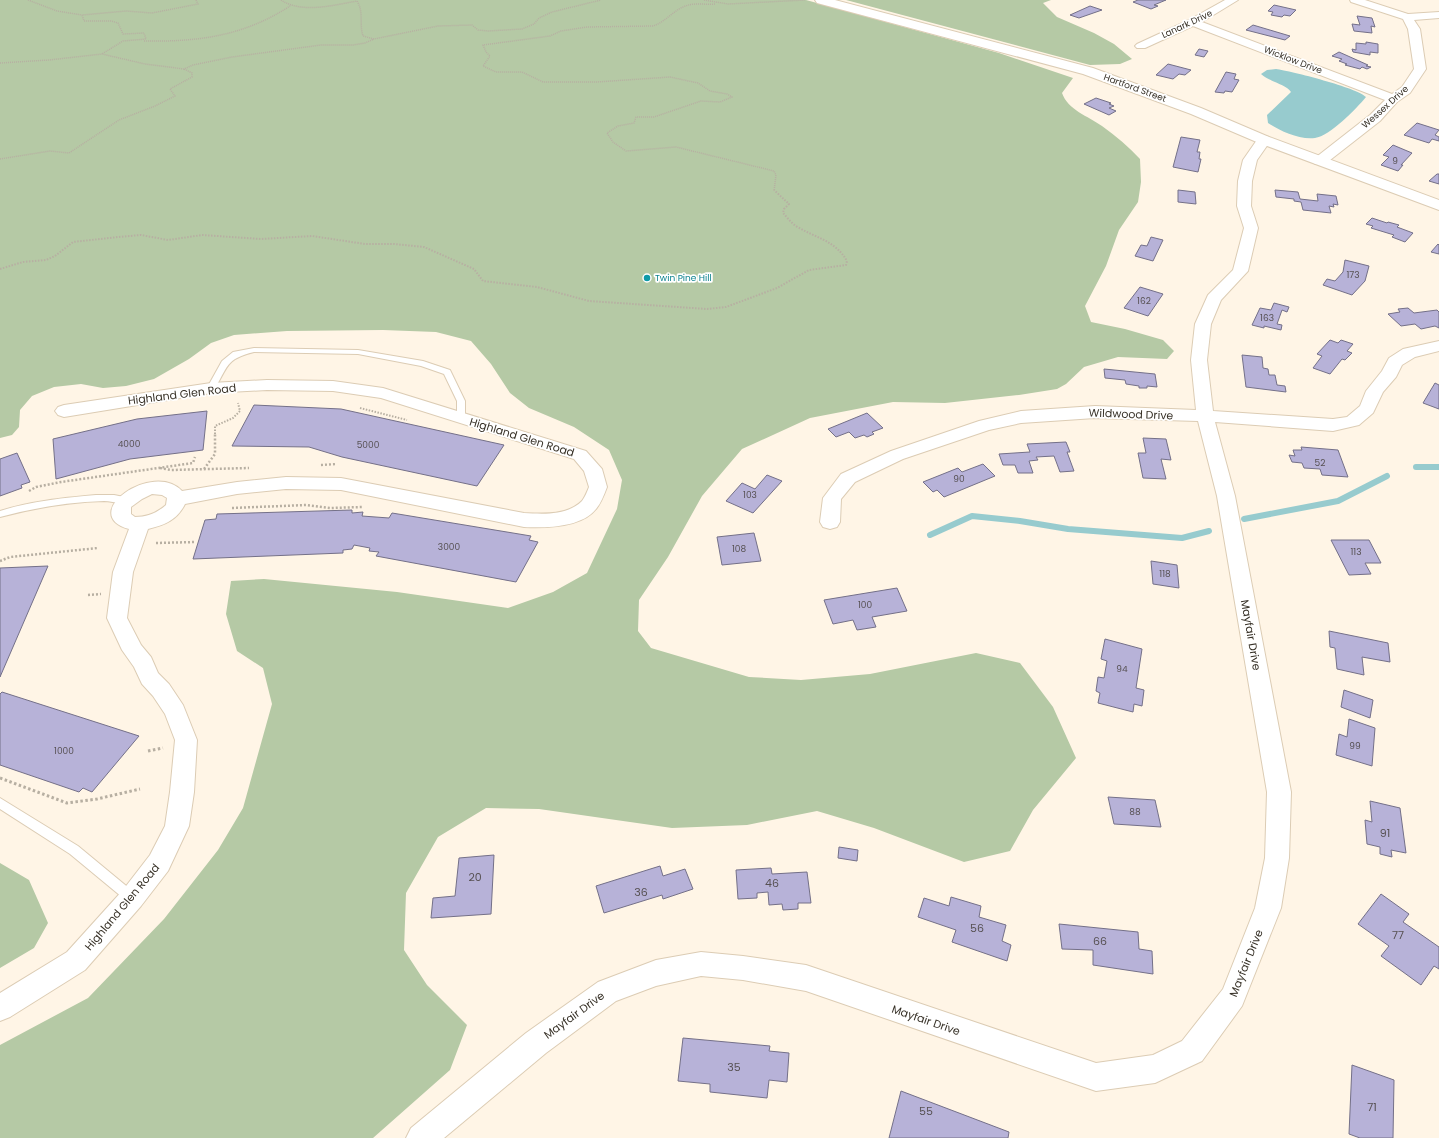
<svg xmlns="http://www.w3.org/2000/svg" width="1439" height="1138" viewBox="0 0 1439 1138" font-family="Poppins,sans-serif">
<rect width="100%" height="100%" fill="#fff5e6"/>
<path fill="#b5c9a5" d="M0,0h806l193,53 74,25 -11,15c6,17 26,23 40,33 14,10 27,21 38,33l1,23 -3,20 -19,28 -13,36 -21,40 6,16 34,7 38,11 11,11 -7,8 -49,-2 -34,10 -18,17 -9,5 -38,6 -74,8 -52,-1 -83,16 -68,31 -40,47 -34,61 -29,43 -1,31 13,17 98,29 52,3 69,-6 106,-21 44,10 33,44 23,51 -43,52 -23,41 -46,11 -90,-34 -57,-17 -70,14 -75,3 -133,-19 -53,-1 -48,29 -32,56 -2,57 23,35 40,40 -17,45 -77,68h-373v-93l88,-47 76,-79 54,-69 25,-42 29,-104 -9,-36 -26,-17 -11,-37 5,-33 33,-2 133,13 111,16 45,-16 34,-19 30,-64 5,-29 -13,-30 -35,-23 -45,-19 -19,-15 -19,-29 -20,-23 -35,-9 -53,-2 -96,1 -53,4 -23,8 -22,16 -35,20 -28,7 -23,2 -22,-4 -27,3 -22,9 -12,14 -1,17 -7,8 -12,3z
M846,0h205l-8,3 14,14 37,16 20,11 18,15 -12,5 -30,1z
M0,863l29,17 19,43 -14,25 -34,20z"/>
<path fill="#97cbce" d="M1276,69c15,2 82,19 90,28 -10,12 -36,39 -51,41 -16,2 -35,-7 -47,-15l-1,-8 24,-23c-5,-8 -21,-10 -30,-18l6,-4z"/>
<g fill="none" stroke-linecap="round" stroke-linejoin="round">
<path stroke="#97cbce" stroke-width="6" d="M1416,467h23
M1244,519l94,-18 49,-25
M930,535l42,-19 48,5 48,8 114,9 27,-7"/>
</g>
<path fill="#b7b2d8" stroke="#747088" d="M1138,0h28l-12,5 4,1 -7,3 -18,-7z
M1274,5l22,5 -6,6 -6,-1 -2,2 -11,-2 2,-3 -5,-1z
M1090,6l12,4 -23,8 -9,-3z
M1357,16l15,2 3,9 -4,-1 1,7 -18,-2 -2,-7 8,1z
M1253,25l37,11 -5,4 -39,-10z
M1366,42l12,2v9l-8,-1v3l-17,-3 -1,-3 4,1v-7l10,1z
M1199,49l9,2 -4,6 -9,-2z
M1339,52l29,13 -2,1 5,1 -4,2 -5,-2 -2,2 -15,-4 2,-1 -8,-3 3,-2 -10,-3z
M1168,64l23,6 -6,5 -6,-1 -6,5 -17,-4z
M1226,72l10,2 -2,5 5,1 -7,12 -7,-1 -1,2 -9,-1z
M1096,98l15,5 -2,1 5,2 -5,2 7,3 -7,4 -25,-11z
M1417,123l22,7 -4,5 4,2v4l-7,-2 -3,4 -25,-8z
M1181,137l19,3 -3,12h3l-1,7h2l-3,13 -25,-5z
M1393,145l19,8 -11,12h2l-5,6 -17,-6 8,-8 -6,-2z
M1437,174h2v10l-10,-3z
M1178,190l17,2 1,12 -18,-2z
M1275,190l23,2 2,7 18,2 -1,-7 19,2 2,9 -5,-1 1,3 -5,-1 2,7 -28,-3 -2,-8 -7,-1v-2l-18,-2z
M1372,218l15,5 1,-1 11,3 -2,2 16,6 -8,9 -13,-5 2,-2 -23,-7 2,-2 -7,-2z
M1151,237l12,3 -10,21 -18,-5 6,-11 6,1z
M1438,244l1,1v9l-8,-2z
M1345,260l24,6 -4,15 -13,14 -29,-10 4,-6 8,2 8,-9z
M1140,287l23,7 -15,22 -24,-8z
M1274,303l15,4 -2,5 -5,-2 -5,14 5,1 -1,5 -17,-4v2l-12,-3 8,-17 11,2z
M1408,308l6,5 23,-3 2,2v16l-4,-2 -14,3 -6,-5 -14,2 -13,-12 12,-2 -2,-3z
M1330,340l8,3 3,-3 12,4 -6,7 5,2 -7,7 -3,-1 -12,15 -17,-6 9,-12 -5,-2z
M1242,355l20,2 1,11 5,1 1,6h6l2,10 8,1 1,6 -40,-5z
M1104,369l51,5 2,13 -10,-1v2h-8v-2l-13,-2 -1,-4 -20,-2z
M1435,383l4,2v24l-16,-6z
M254,405l87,4 163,36 -27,41 -135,-29 -33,-10 -77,-1z
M207,411l-4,39 -73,9 -74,20 -3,-40 84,-20z
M867,413l16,15 -11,4 2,2 -7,3 -3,-2 -9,3 -6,-6 -13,5 -8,-8z
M1143,438l23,1 5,21 -10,-1 5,20 -23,-1 -5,-25h8z
M1066,442l4,10h-3l7,19 -14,1 -6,-16 -18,1 2,3 -9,1 4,12h-15l-3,-8h-12l-4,-11 31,-2 -3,-8z
M1301,447l37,3 10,27 -26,-2 -2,-6 -16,-1 -2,-5 -10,-1 -3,-7 6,1 -2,-6h9z
M17,453l13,29 -9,3 1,3 -22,8v-37z
M983,464l12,12 -51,21 -7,-7 -4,2 -10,-10 35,-14 4,4z
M767,475l15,6 -29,32 -27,-12 16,-18 13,6z
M352,510v3l11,-1 -1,4 27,2 3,-5 139,23 -2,4 9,2 -22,40 -140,-26 3,-4 -10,-1 1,-3 -16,-3 -2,4 -9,1v3l-150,6 12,-39 11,-1 1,-5z
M754,533l7,28 -39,4 -5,-28z
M1331,540h38l12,23h-16l6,11 -22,1z
M1151,561l26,4 2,23 -26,-4z
M48,566l-48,111v-109z
M897,588l10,23 -35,6 4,10 -19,3 -4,-10 -20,4 -9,-24z
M1329,631l59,12 2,19 -28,-5 2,18 -27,-6 -2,-21 -5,-1z
M1105,639l37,10 -6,39 8,2 -2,16 -8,-2 -1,8 -35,-9 2,-10 -4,-2 2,-14 6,1 3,-17 -6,-2z
M1344,690l29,10 -3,18 -29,-11z
M2,692l137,44 -47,56 -9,-4 -4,4 -79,-27v-71z
M1349,719l26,9 -3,38 -36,-11 3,-21 8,3z
M1108,797l47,3 6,27 -47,-3z
M1370,801l30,7 6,45 -15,-3 1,7 -12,-3v-7l-13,-3 -2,-24 7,2z
M839,847l19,3 -1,11 -19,-3z
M494,855l-3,59 -60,4 2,-20 22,-2 4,-38z
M660,866l3,10 22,-7 8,20 -30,10 -1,-4 -58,18 -8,-27z
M771,868l1,6 35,-2 4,31h-13v6l-15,1 -1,-6 -13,1 -1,-13 -11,1v5l-19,1 -2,-29z
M1381,894l28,20 -6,8 36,25v22l-5,-3 -13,19 -40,-29 8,-10 -31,-22z
M951,897l30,9 -2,11 27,8 -4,16 9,4 -4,16 -55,-19 4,-12 -38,-13 6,-19 25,8z
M1059,924l79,8 1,17 13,2 1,23 -60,-9v-15l-31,-1z
M683,1038l87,8 -1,5 20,2 -2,29 -18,-2 -2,18 -57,-6v-8l-32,-3z
M1352,1065l42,15 -1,58h-33l-11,-4z
M901,1091l108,41 -1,6h-119z"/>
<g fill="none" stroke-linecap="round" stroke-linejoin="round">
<g stroke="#dcccb4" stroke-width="2">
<path id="service" d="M254,348l104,2 65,11 27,9 15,31v18l-4,3 -4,-3v-18l-13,-27 -23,-8 -63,-12 -104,-2c-29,7 -26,15 -40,38h-6l-1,-2 15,-27 11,-9z
M96,495h18l15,3 2,2c-5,6 -19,1 -27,1 -35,1 -70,7 -104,16v-6c31,-10 63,-13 96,-16z
M0,798l78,48 58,48 2,4 -2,4 -4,2 -4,-2 -58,-48 -70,-45z"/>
</g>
<g stroke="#dcccb4" stroke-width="2">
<path id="minor" d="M1225,0h13l-36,22 190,72 10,-7 12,-18 -6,-40 -5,-10 -52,-17 -1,-2h15l43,14 31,-2v6l-25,2 6,9 6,40 -16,24 -13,9 -17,19 -55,43h-10l-2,-3 2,-3 55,-43 15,-15 -192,-74 -48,22h-8l-2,-2 2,-2 52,-24z
M1264,136l5,1 2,3 -14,20 -5,21 -1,25 7,22 -10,43 -27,29 -10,24 -4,36 6,51 120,8 14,-2 13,-11 6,-15 16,-20 7,-13 14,-9 36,-8v10l-24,6 -13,8 -6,12 -13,15 -10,21 -14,12 -26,6 -118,-9 20,74 56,296 -2,66 -8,50 -39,98 -40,55 -47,22 -59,8 -290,-100 -63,-11 -42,-4 -45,10 -40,15 -70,52 -102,85h-38l5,-10 115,-95 72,-51 58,-22 45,-8 42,4 63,9 290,98 57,-8 29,-14 41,-52 32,-81 10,-50 2,-66 -50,-296 -19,-75 -103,-3 -74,5 -32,7 -86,29 -48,23 -14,17 -1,23 -3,5 -7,2 -7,-2 -3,-5 3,-24 18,-24 50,-23 88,-30 42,-10 74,-5 101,4 -5,-50 4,-36 13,-29 25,-25 11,-42 -7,-22 1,-25 5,-21 16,-23z
M267,380l66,1 50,7 203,63 16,18 5,18c-3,8 -6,16 -11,22 -15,19 -51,19 -72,18l-183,-37 -55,-1 -49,5 -52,10c-8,16 -20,21 -37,25l-15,43 -6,46 14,27 10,12 7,16 11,11 14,21 14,35 -3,52 -5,34 -21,45 -27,35 -56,64 -75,47 -10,4v-28l67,-41 56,-62 27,-35 15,-29 5,-34 5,-52 -10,-26 -12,-18 -11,-12 -8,-17 -12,-17 -15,-32 6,-46 16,-43c-52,-15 24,-69 53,-38l55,-9 49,-5 55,1 183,35c19,1 43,3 58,-12 3,-4 5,-9 7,-14l-5,-16 -10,-12 -193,-61 -48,-7 -66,-1 -56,3 -147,24 -6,-2 -3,-4 3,-4 6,-2 147,-22zM152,494l10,1 5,3 -1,7c-9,8 -19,12 -31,12l-4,-3v-7l11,-8z"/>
</g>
<g stroke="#dcccb4" stroke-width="2">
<path id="tertiary" d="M815,0h20l258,68 108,40 68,29 170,63v10l-180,-67 -68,-29 -108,-40 -266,-71z"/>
</g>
<path stroke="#b7afa2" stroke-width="1.5" stroke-dasharray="1 1" stroke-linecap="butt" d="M28,0l29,11 25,4
M196,0l2,4 -46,9 -26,-2 -44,4 2,6h27l7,2 5,11 21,-1 2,6 -23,2 -21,13 43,10 39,5 9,-4 39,-8 89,-12h32l12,-2 9,-4
M281,0c21,14 53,5 76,1 7,11 2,23 6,35l11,3 64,-13 34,-1 6,5 10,1 34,-2 12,-5 5,-6 13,-6 49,-12
M704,0l24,4 77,-4
M715,4c-11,1 -22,-2 -32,3 -11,5 -18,15 -30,19l-66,1 -26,4 -11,5 -67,9 3,7 4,4 -7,10 13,6h26l21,10h54l73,-5 28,6 12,8 17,3 5,3 -12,5 -19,-1 -47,16h-18l-2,6 -16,3 -11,7 6,9 13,9 50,-4 98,24 2,4 -2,16
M144,41c54,1 100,-5 146,-35
M0,63l49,-3 53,-6
M0,159l50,-8 19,2 50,-33 36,-14 20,-10 -5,-7 22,-12v-4l-8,-4"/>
<path stroke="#b7afa2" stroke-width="2" stroke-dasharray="1.5 1.5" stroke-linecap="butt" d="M0,269l23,-7 23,-2 9,-4 18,-14 45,-5 23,-2 27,5 34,-5 59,4 51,-3 53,8h29l30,3 50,22 9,12 54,6 52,14 118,8 19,-2 51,-19 32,-18 37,-5 1,-4c-12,-21 -32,-23 -51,-35 -5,-3 -9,-9 -13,-13l1,-4 5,-5 -15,-14
M360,408l47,12
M215,434v-8l18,-8 7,-7 -2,-8"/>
<path stroke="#b7afa2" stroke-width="2.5" stroke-dasharray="2 2" stroke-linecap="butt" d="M321,465l16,-1
M160,468l11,2 78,-2
M204,469l11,-15v-21
M29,491l7,-4 25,-5 132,-19 2,-6
M232,508l74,-3 24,3 32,-1
M156,543l39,-1
M0,561l10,-4 88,-9
M88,595l13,-1"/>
<path stroke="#b7afa2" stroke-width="3" stroke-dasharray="2.5 2.5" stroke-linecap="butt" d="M148,751l15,-3
M0,778l67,25 30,-4 43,-10"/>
<use href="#service" fill="#fff" fill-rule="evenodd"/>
<use href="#minor" fill="#fff" fill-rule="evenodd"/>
<use href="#tertiary" fill="#fff" fill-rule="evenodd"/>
</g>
<circle fill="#0f9aa8" stroke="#fff" stroke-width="1.5" cx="647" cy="278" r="4"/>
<g text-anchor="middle" stroke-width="3.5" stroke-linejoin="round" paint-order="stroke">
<g font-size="9" fill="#373127" stroke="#fff">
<text transform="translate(1187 24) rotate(-25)" y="3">Lanark Drive</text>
<text transform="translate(1293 60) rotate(21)" y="3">Wicklow Drive</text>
<text transform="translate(1135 88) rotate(20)" y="3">Hartford Street</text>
<text transform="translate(1385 107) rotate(-42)" y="3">Wessex Drive</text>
</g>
<g font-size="9" fill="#575153">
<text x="1395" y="164">9</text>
<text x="1353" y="278">173</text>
<text x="1144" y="304">162</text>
<text x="1267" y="321">163</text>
<text x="129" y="447">4000</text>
<text x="368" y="448">5000</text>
<text x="1320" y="466">52</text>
<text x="959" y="482">90</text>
<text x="750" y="498">103</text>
<text x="449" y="550">3000</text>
<text x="739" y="552">108</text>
<text x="1356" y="555">113</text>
<text x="1165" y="577">118</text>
<text x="865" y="608">100</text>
<text x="1122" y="672">94</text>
<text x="1355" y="749">99</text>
<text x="64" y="754">1000</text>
<text x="1135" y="815">88</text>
</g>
<g font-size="9" fill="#0d838f" stroke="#fff" text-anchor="start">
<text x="655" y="281">Twin Pine Hill</text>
</g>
<g font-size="11" fill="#373127" stroke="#fff">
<text transform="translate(182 394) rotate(-7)" y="4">Highland Glen Road</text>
<text transform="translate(1131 414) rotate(2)" y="4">Wildwood Drive</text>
<text transform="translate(522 437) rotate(17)" y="4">Highland Glen Road</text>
<text transform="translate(1251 635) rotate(80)" y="4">Mayfair Drive</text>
<text transform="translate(122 907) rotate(-50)" y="4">Highland Glen Road</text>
<text transform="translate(1246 963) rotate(-68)" y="4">Mayfair Drive</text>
<text transform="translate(574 1015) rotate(-36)" y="4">Mayfair Drive</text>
<text transform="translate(926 1020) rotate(19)" y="4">Mayfair Drive</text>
</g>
<g font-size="11" fill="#575153">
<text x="1385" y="837">91</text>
<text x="475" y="881">20</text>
<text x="772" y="887">46</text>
<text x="641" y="896">36</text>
<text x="977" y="932">56</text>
<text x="1398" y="939">77</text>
<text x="1100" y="945">66</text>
<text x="734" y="1071">35</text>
<text x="1372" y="1111">71</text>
<text x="926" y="1115">55</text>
</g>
</g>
</svg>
